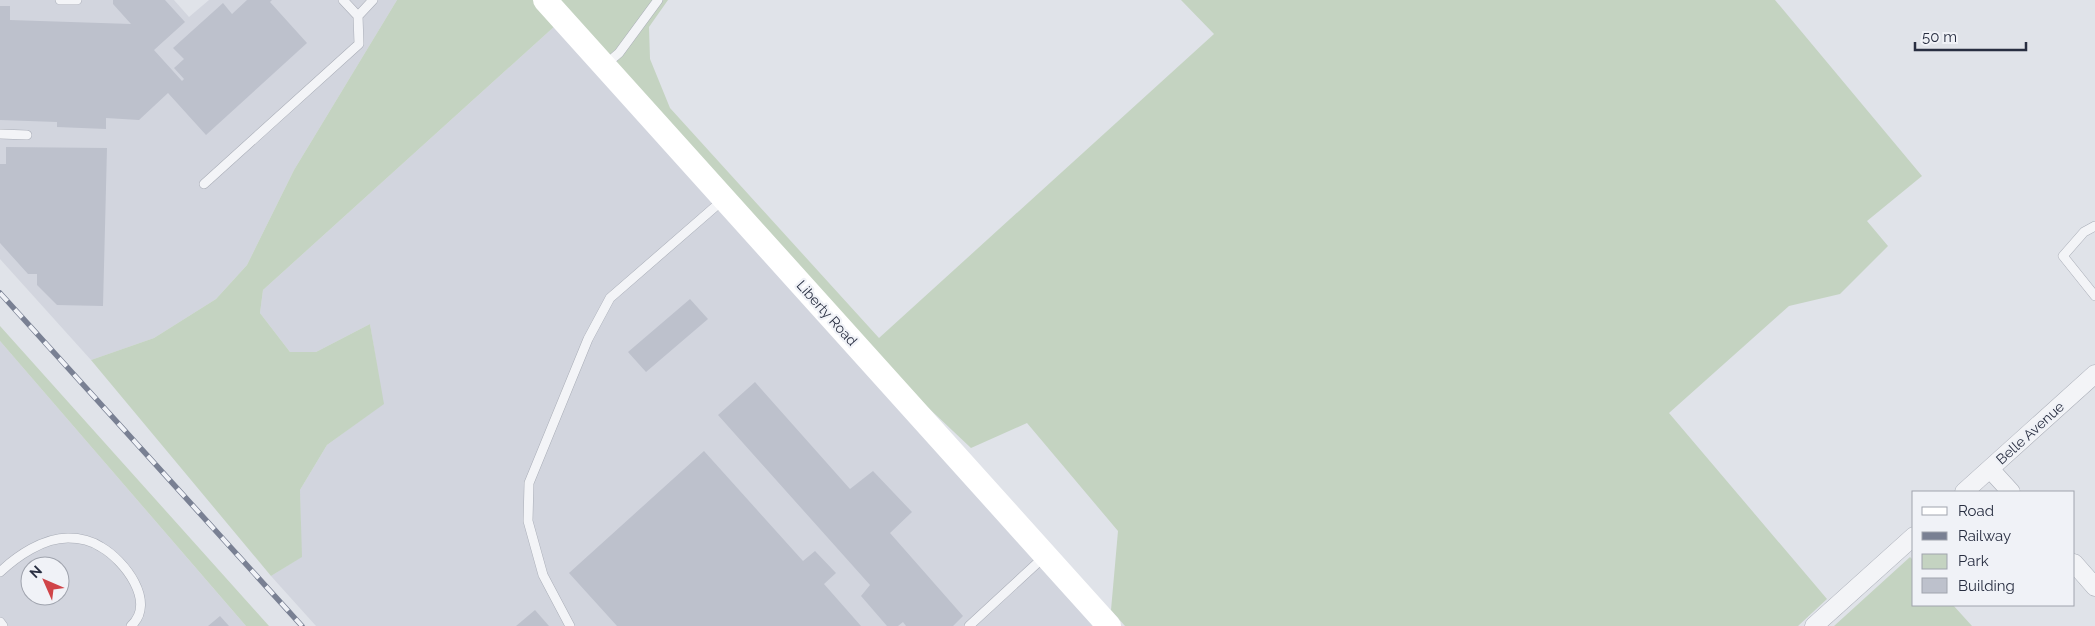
<svg xmlns="http://www.w3.org/2000/svg" width="2095" height="626" viewBox="0 0 2095 626" font-family="Raleway,sans-serif">
<rect width="100%" height="100%" fill="#e0e3e9"/>
<path fill="#d2d5de" fill-rule="evenodd" d="M0,0h174l15,17 20,-17h188l-103,170 -47,95 -31,34 -62,39 -63,22 -91,-101z
M556,25l540,601h-780l-45,-50 30,-19 -1,-67 27,-45 56,-41 -13,-80 -54,28h-26l-30,-39 3,-23z
M0,341l239,277 7,8h-246zM30,566h30v30h-30z"/>
<path fill="#c4d3c1" d="M397,0h136l23,25 -293,265 -3,23 30,39h26l54,-28 14,80 -57,41 -27,45 2,67 -31,19 -180,-216 63,-22 62,-39 31,-34 47,-95z
M556,0h112l-19,27 1,32 20,49 209,230 335,-304 -33,-34h594l147,176 -55,45 21,25 -48,48 -51,12 -120,107 158,186 -29,27h-673l-14,-16 7,-79 -91,-108 -56,25 -87,-82z
M0,326l269,300h-23l-246,-285z
M1910,557l4,4v44h39l19,21h-138z"/>
<path fill="#bdc1cc" d="M113,0h52l20,22 -31,28 28,31 2,-2 -10,-11 10,-9 -11,-11 50,-45 9,11 15,-14h25l-2,2 37,41 -101,92 -38,-42 -29,27 -33,-2v11l-49,-2v-5l-57,-2v-114h10v14l121,4 -18,-20z
M6,147l101,1 -4,158 -46,-1 -20,-20v-11h-9l-28,-31v-79h6z
M690,299l18,20 -62,53 -18,-20z
M755,382l95,107 23,-18 39,41 -22,21 73,83 -10,10h-47l-3,-4 -5,4h-11l-26,-30 9,-11 -152,-170z
M704,451l99,110 12,-10 21,22 -12,11 37,42h-244l-48,-53z
M535,610l14,16h-33z
M220,616l9,10h-21z"/>
<g fill="none" stroke-linecap="round" stroke-linejoin="round">
<g stroke="#a9adb7" stroke-width="10">
<path id="lane" d="M60,0h17
M343,0l15,16
M605,65l14,-12 39,-53
M0,134l27,1
M204,184l155,-140 -1,-28 15,-16
M2095,226l-11,6 -21,24 32,40
M0,572c17,-16 43,-34 68,-34 11,0 24,3 33,9 23,13 56,55 30,79
M0,622l3,4
M570,626l-27,-51 -15,-54 1,-38 59,-144 22,-41 114,-99
M969,626l77,-71"/>
</g>
<g stroke="#a9adb7" stroke-width="19">
<path id="street" d="M1990,469l21,23
M1964,492l131,-118
M2074,563l21,24
M1814,626l100,-90"/>
</g>
<use href="#lane" stroke="#f3f4f7" stroke-width="9"/>
<use href="#street" stroke="#f3f4f7" stroke-width="18"/>
<path stroke="#fff" stroke-width="24" d="M545,0l564,626"/>
<g stroke="#798093" stroke-width="5.5">
<path id="rail" d="M0,293l302,333"/>
</g>
<use href="#rail" stroke="#f0f2f7" stroke-width="4" stroke-dasharray="11" stroke-linecap="butt"/>
</g>
<g text-anchor="middle" stroke-width="4.5" stroke-linejoin="round" paint-order="stroke">
<g font-size="14" fill="#282e41" stroke="#f0f2f7">
<text transform="translate(827 313) rotate(48)" y="5">Liberty Road</text>
<text transform="translate(2030 433) rotate(-42)" y="5">Belle Avenue</text>
</g>
</g>
<rect x="1912" y="491" width="162" height="115" fill="#f0f2f7" stroke="#a0a4ae"/>
<rect x="1922" y="507" width="25" height="8" fill="#ffffff" stroke="#a0a4ae"/>
<text x="1958" y="516" font-size="15" fill="#282e41">Road</text>
<rect x="1922" y="532" width="25" height="8" fill="#798093" stroke="#a0a4ae"/>
<text x="1958" y="541" font-size="15" fill="#282e41">Railway</text>
<rect x="1922" y="554" width="25" height="15" fill="#c4d3c1" stroke="#a0a4ae"/>
<text x="1958" y="566" font-size="15" fill="#282e41">Park</text>
<rect x="1922" y="578" width="25" height="15" fill="#bdc1cc" stroke="#a0a4ae"/>
<text x="1958" y="591" font-size="15" fill="#282e41">Building</text>
<g transform="translate(45 581) rotate(315)"><circle r="24" fill="#f0f2f7" stroke="#a0a4ae"/>
<path d="M0-4L9 19L0 12L-9 19Z" fill="#d04448"/>
<text y="-8" font-size="14" font-weight="bold" text-anchor="middle" fill="#282e41">N</text>
</g>
<path d="M1915 42v8h111v-8" fill="none" stroke="#282e41" stroke-width="2.5"/>
<text x="1922" y="42" font-size="15" fill="#282e41" stroke="#f0f2f7" stroke-width="4" paint-order="stroke">50 m</text>
</svg>
